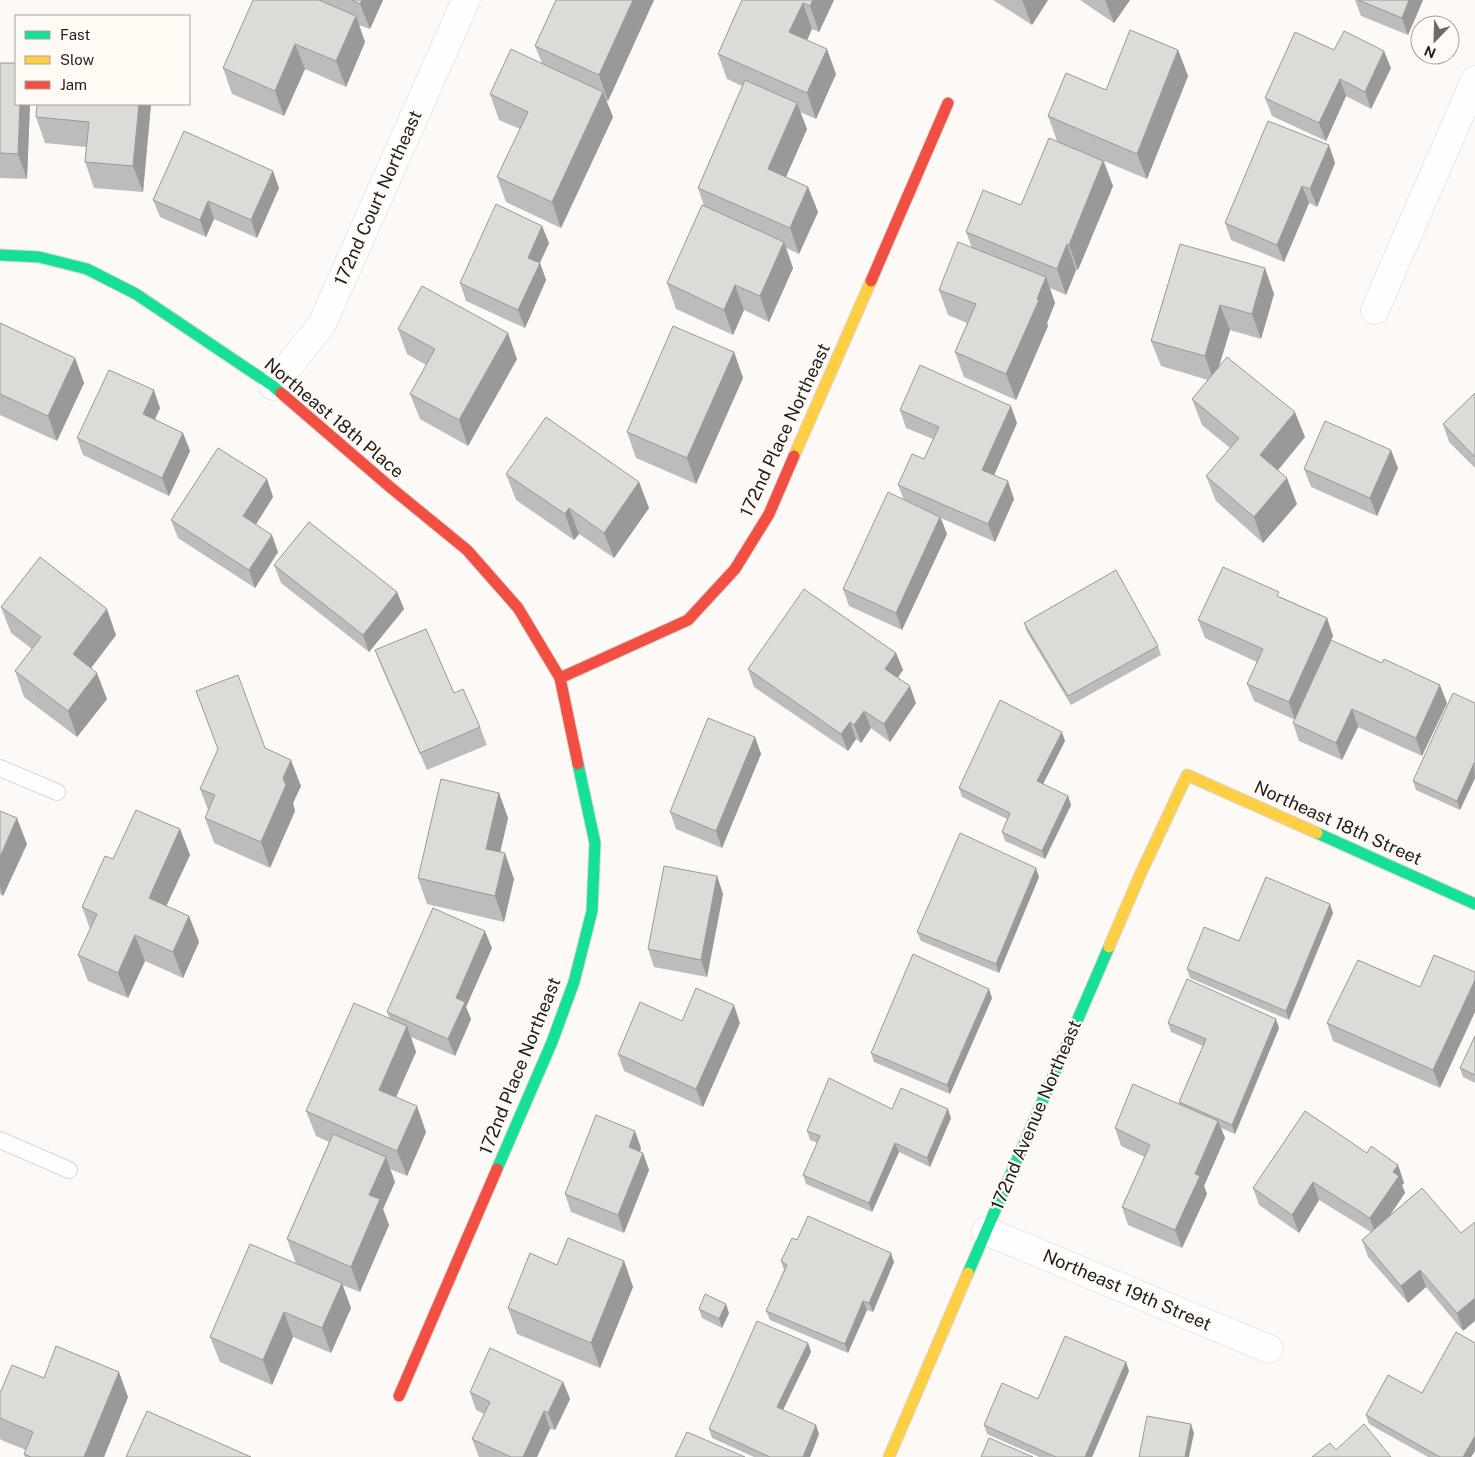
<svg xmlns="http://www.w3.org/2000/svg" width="1475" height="1457" viewBox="0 0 1475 1457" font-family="'Public Sans',sans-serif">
<rect width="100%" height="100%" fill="#fcf9f6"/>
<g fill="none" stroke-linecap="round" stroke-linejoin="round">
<g stroke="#d8d7d4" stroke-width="18">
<path id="lane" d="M0,768l57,24
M0,1140l69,30"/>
</g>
<g stroke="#d8d7d4" stroke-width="29">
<path id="street" d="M1375,310l100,-230
M273,386l49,-62 144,-324
M986,1231l283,118"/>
</g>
<g stroke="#d8d7d4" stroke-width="13">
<path id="fast" d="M0,255l39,2 48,12 49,25 137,92 8,7
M1317,833l158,71
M497,1169l55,-127 22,-60 18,-71 3,-68 -17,-79
M968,1273l141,-326"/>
</g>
<g stroke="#d8d7d4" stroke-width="13">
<path id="slow" d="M794,456l77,-175
M1109,947l31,-72 47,-100 130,58
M889,1457l79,-184"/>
</g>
<g stroke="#d8d7d4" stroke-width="13">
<path id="jam" d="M871,281l77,-178
M281,393l109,94 77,63 51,58 42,70
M578,764l-18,-86 128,-58 47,-51 34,-55 25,-58
M399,1396l98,-227"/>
</g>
<use href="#lane" stroke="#fffefe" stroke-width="16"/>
<use href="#street" stroke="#fffefe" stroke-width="28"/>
<use href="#fast" stroke="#16e098" stroke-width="11"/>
<use href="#slow" stroke="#ffcf43" stroke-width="11"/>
<use href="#jam" stroke="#f24e42" stroke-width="11"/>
</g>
<path fill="#bebcba" d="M253,0h130l-13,29 -11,-4 6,17 -19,45 -41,-18 -21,47 -52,-22 -9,-26z
M556,0h98l-46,101 -2,-1 7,17 -52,111 -55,-26 -9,-25 23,-48 -21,-9 -9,-26 52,-31 -7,-17z
M742,0h92l-15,32 -7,-3 -5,11 29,34 -20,45 -16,-7 7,17 -21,48 22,10 10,25 -19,42 -13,-6 7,20 -24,54 -25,-12 -11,25 -57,-26 -9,-26 37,-77 -6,-18 44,-102 -15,-7 -9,-25z
M993,0h55l-16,25z
M1080,0h50l-16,23z
M1355,0h68l-15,35 -47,-19z
M1178,50l10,26 -41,103 -43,-18 9,25 -35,84h-2l-10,25 -16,-7 5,15 -8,20 1,3 -32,74 -52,-23 -9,-25 12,-29 -19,-8 -9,-25 33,-42 -6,-16 55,-27 36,-64 -9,-25 58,-26z
M1334,50l57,18 -20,41 -25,-13 -20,45 -54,-25 -7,-18z
M0,63l16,41h14l-3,75 -27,-1z
M151,104l-8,88 -49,-4 -9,-26 1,-15 -41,-4 -9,-26z
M1329,145l6,18 -18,44 -8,-4 -25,59 -53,-22 -6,-17z
M279,188l-22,50 -43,-19 -8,18 -46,-20 -7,-17z
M542,226l7,17 -9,20 6,17 -21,48 -59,-27 -6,-18z
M1180,244l94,50 -13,45 -31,-9 -11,37 86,70 -27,33 19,34 -34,39 -47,-42 -10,-25 24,-28 -28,-23 -10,-26 16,-19 -47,-14 -10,-25z
M0,323l75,35 9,25 -27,58 -57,-26z
M398,329l119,30 -49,87 -48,-27 -10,-25 16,-29 -19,-11z
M734,352l9,26 -47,106 -60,-26 -9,-26z
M1475,393v75l-26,-26 -6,-18z
M160,408l-5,12 28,13 7,18 -21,45 -86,-41 -6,-17z
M900,410l117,13 -23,52 20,24 -19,43 -54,-24 6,16 -45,96 -53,-24 -6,-17 61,-89 -6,-15 26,-26 9,-20 -27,-11z
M1398,468l-21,48 -66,-29 -7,-18z
M506,474l133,8 10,26 -35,50 -35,-24 -5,6 -58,-40z
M267,479l6,18 -17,27 22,28 -23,36 -77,-50 -7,-18z
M274,565l123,27 7,17 -35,43 -88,-69z
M1281,597l46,21 6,18 -10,21 124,46 -25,53 -64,-29 -16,33 -43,-19 -6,-18 2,-3 -41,-19 -7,-17 10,-22 -52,-24 -7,-18z
M1,607l115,28 -25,33 16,31 -30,38 -53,-40 -9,-26 17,-22 -21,-16z
M1024,623l134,23 3,9 -90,50 -44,-73z
M375,650l79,43 26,34 7,18 -60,25 -45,-102z
M896,653l7,17 -5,7 18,26 -26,39 -19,-14 -10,15 -5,-4 -8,12 -94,-64 -6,-18z
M1475,703v75l-15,32 -44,-20 -3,-9z
M755,737l6,17 -39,94 -46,-19 -6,-17z
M1065,741l-22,43 25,12 3,9 -26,54 -40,-18 -3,-9 5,-13 -45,-22 -3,-9z
M265,748l36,38 -8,17 2,8 -25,57 -56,-25 -9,-25 3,-8 -8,-21z
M499,793l9,25 -8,34 14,27 -10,43 -77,-18 -9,-26z
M0,811l27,33 -24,52 -3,-2z
M180,829l10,26 -24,51 23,10 10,26 -16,36 -38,-17 -17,37 -40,-17 -10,-26 12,-26 -8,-22 31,-48z
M717,876l6,18 -16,83 -53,-10 -6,-18z
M1039,877l-40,96 -78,-32 -4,-9z
M1330,904l3,9 -44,107 -99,-42 -3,-9 52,-28z
M492,948l-26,59 5,12 -16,37 -44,-19 5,15 -20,45 30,35 -19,44 -17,-7 5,13 -12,27 6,16 -29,67 -18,-7 9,23 -20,45 -38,-16 -21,48 -52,-23 -10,-25 86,-73 -9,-25 42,-97 -13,-6 -10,-25 84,-92 -3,-7z
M1420,987l20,101 -107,-47 -6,-18z
M992,998l-42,96 -76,-32 -3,-9z
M682,1021l58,2 -37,84 -79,-36 -6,-17z
M1168,1023l111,5 -44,106 -14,-6 4,10 -21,48 3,8 -25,54 -54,-23 -6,-18 23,-50 -24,-11 -6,-18 64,-24v-2l24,-56 -32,-14z
M1475,1036v47l-12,-6 -3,-9z
M892,1109l59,9 -21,49 -31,-15 -27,60 -66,-28 -3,-9 15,-32 -8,-3 -3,-9z
M641,1148l-1,4 3,1 6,17 -25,63 -53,-21 -6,-18z
M1367,1153l31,12 6,18 -2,2 3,8 -15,22 32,-27 41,143 -37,-44 -18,16 -40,-46 -6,-17 9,-8 -52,-32 -20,33 -40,-28 -6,-17z
M797,1240l97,22 -21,50 -6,-2 -19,43 -78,-33 -4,-9 18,-41 -3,-9z
M624,1261l9,26 -33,81 -83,-34 -9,-26 49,-43z
M699,1309l30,4 -7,15 -20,-10z
M808,1343l3,9 -28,58 36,24 -9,23h-56l-42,-19 -3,-9z
M1475,1343v108l-4,6h-43l-59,-33 -3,-9 56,-22z
M1126,1362l3,9 -37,86h-53l-52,-23 -3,-9 54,-26z
M44,1378l84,19 -24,60h-79l-1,-3 2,-4 -25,-10 -1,-2v-45z
M563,1382l7,17 -15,31 -5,-1 -13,28h-58l-7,-18 12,-25 -8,-4 -6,-18z"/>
<path fill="#9b9997" d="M362,0h21l-13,29 -10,-25z
M633,0h21l-46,101 -9,-26z
M813,0h21l-15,32 -9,-26z
M1022,0h26l-16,25z
M1105,0h25l-16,23z
M1409,0h14l-15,35 -6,-17z
M803,3l9,26 -13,29 -10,-26z
M356,16l9,26 -19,45 -10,-26z
M295,44l10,25 -21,47 -9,-25z
M827,49l9,25 -20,45 -9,-26z
M1178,50l10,26 -41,103 -10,-25z
M1384,51l7,17 -20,41 -6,-17z
M1340,79l6,17 -20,45 -7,-18z
M603,92l10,25 -52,111 -9,-26z
M797,103l10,26 -29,66 -10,-26z
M20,104h10l-3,75 -9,-25z
M139,104h12l-8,88 -10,-26z
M1329,145l6,18 -18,44 -7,-18z
M1103,161l10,25 -35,84 -9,-25z
M273,171l6,17 -22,50 -6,-18z
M1302,186l7,17 -25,59 -7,-17z
M808,187l10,25 -19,42 -9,-26z
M208,201l6,18 -8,18 -6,-17z
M542,226l7,17 -15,32 -6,-17z
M784,242l9,26 -24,54 -9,-26z
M1067,244l9,26 -10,25 -9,-26z
M540,263l6,17 -21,48 -7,-18z
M1265,268l9,26 -13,45 -9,-25z
M1046,277l9,26 -8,20 1,3 -32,74 -10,-26z
M735,285l9,25 -11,25 -9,-25z
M1220,305l10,25 -16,52 -9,-26z
M508,333l9,26 -49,87 -9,-26z
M734,352l9,26 -47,106 -9,-26z
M75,358l9,25 -27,58 -9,-25z
M154,390l6,18 -11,23 -6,-17z
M1011,406l6,17 -28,64 -7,-17z
M1295,412l10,25 -35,43 -10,-25z
M183,433l7,18 -21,45 -7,-18z
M1391,450l7,18 -21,48 -7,-18z
M1287,478l10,26 -34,39 -9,-26z
M267,479l6,18 -23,37 -7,-18z
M1008,481l6,18 -19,43 -7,-18z
M639,482l10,26 -35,50 -10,-25z
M569,508l10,26 -5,6 -9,-26z
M940,517l7,17 -45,96 -6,-17z
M272,535l6,17 -23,36 -6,-18z
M397,592l7,17 -35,43 -6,-17z
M107,609l9,26 -34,45 -9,-26z
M1327,618l6,18 -38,84 -6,-18z
M896,653l7,17 -11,16 -7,-17z
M97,673l10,26 -30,38 -9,-26z
M1440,685l7,18 -25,53 -6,-18z
M910,686l6,17 -26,39 -6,-18z
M1352,709l6,18 -16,33 -6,-17z
M864,711l7,17 -10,15 -7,-18z
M850,722l6,17 -8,12 -7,-17z
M1062,732l3,9 -25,49 -3,-9z
M755,737l6,17 -39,94 -6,-17z
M291,760l10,26 -8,17 2,8 -25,57 -9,-26 22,-64z
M1474,763l1,15 -15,32 -3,-9z
M499,793l9,25 -13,57 -9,-26z
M1068,796l3,9 -26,54 -3,-8z
M17,818l10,26 -24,52 -3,-9v-30z
M180,829l10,26 -32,69 -9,-26z
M505,853l9,26 -10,43 -9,-26z
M1036,868l3,9 -40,96 -3,-9z
M717,876l6,18 -16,83 -6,-17z
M1330,904l3,9 -44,107 -3,-9z
M189,916l10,26 -16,36 -10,-26z
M485,931l7,17 -26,59 5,12 -16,37 -7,-17 8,-41z
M135,935l10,26 -17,37 -10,-25z
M1475,980v32l-35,76 -7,-18z
M989,989l3,9 -42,96 -3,-9z
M734,1005l6,18 -37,84 -7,-18z
M1276,1019l3,9 -44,106 -3,-9z
M407,1026l9,26 -28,63 -9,-25z
M417,1106l9,26 -19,44 -10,-25z
M948,1109l3,9 -21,49 -3,-9z
M1218,1121l7,17 -21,48 3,8 -25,54 -7,-18 20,-56z
M635,1131l6,17 -6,17 -6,-18z
M895,1143l4,9 -27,60 -3,-9z
M643,1153l6,17 -25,63 -6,-18z
M386,1157l9,25 -12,27 6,16 -29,67 -9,-25 18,-72z
M1398,1165l6,18 -2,2 3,8 -29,43 -6,-18 23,-46z
M1313,1182l6,18 -20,33 -7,-18z
M891,1253l3,9 -21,50 -4,-9z
M624,1261l9,26 -33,81 -9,-25z
M1420,1270l6,17 -18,16 -7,-17z
M342,1283l9,25 -20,45 -9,-25z
M1475,1298v23l-12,10 -6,-18z
M863,1301l4,9 -19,43 -3,-9z
M726,1304l3,9 -7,15 -3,-9z
M284,1312l9,25 -21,48 -9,-25z
M808,1343l3,9 -31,64 -3,-9z
M1126,1362l3,9 -37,86h-7z
M119,1372l9,25 -24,60h-20z
M563,1382l7,17 -15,31 -7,-17z
M544,1411l6,18 -13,28h-14z
M1191,1424l3,9 -5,24h-4z
M816,1425l3,9 -9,23h-7z
M1475,1436v15l-4,6h-8z"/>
<path fill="#dddbd8" stroke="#9b9997" d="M253,0h66l37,16 -20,45 -41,-17 -20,47 -52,-23z
M352,0h10l-2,4z
M556,0h77l-34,75 -64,-29z
M742,0h71l-3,6 -7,-3 -14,29 38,17 -20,44 -89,-39z
M1358,0h51l-7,18z
M1130,30l48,20 -41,104 -89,-38 18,-43 40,17z
M1344,31l40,20 -19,41 -25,-13 -21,44 -54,-25 30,-66 39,18z
M511,49l92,43 -51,110 -55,-25 31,-65 -38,-18z
M0,63h16v41h4l-2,50 -18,-1z
M745,80l52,23 -29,66 40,18 -18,41 -92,-40z
M37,104h102l-6,62 -48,-4 4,-40 -53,-5z
M1268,121l61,24 -19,44 -8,-3 -25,59 -52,-22z
M184,131l89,40 -22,49 -43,-19 -8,19 -47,-20z
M1049,138l54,23 -34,84 -2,-1 -10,25 -91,-37 17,-42 38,15z
M496,204l46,22 -14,32 12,5 -22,47 -58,-27z
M702,205l82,37 -24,54 -25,-11 -11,25 -57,-27z
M958,242l88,35 -9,22 2,1 -33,74 -51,-22 21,-48 -37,-14z
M1180,244l85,24 -13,46 -32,-9 -15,51 -54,-15z
M422,286l86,47 -49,87 -49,-26 25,-45 -37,-20z
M0,323l75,35 -27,58 -48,-22z
M673,326l61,26 -47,106 -60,-26z
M1227,357l68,55 -35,43 27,23 -33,39 -48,-41 33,-38 -47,-39z
M920,365l91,41 -29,64 26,11 -20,43 -90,-39 14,-31 12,5 15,-32 -39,-17z
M109,370l45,20 -11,24 40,19 -21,45 -85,-40z
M1475,393v64l-32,-33z
M546,417l93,65 -35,51 -35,-25 -4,6 -59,-40z
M1325,421l66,29 -21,48 -66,-29z
M218,448l49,31 -24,37 29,19 -23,35 -78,-50z
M888,492l52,25 -44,96 -53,-24z
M309,522l88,70 -34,43 -89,-70z
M40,557l67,52 -34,45 24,19 -29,38 -53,-40 26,-34 -40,-30z
M1223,567l56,25 -2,4 50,22 -38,84 -42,-18 16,-35 -65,-29z
M1116,570l42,76 -90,50 -44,-73z
M804,589l92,64 -11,16 25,17 -26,38 -20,-13 -10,14 -4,-3 -9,12 -93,-65z
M426,629l28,64 9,-4 17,38 -60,26 -45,-103z
M1331,640l51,23 2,-4 56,26 -24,53 -64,-29 -16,34 -43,-20z
M238,675l27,73 26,12 -8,18 3,7 -25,57 -56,-24 10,-23 -15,-6 18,-40 -22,-58z
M1453,693l22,10v61l-1,-1 -17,38 -44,-20z
M1000,700l62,32 -25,49 31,15 -26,55 -40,-19 8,-19 -51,-25z
M708,718l47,19 -39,94 -46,-19z
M441,779l58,14 -13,56 19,4 -10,43 -77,-18z
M136,810l44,19 -31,69 40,18 -16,36 -38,-17 -17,38 -40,-18 19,-41 -15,-7 23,-51 8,3z
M0,811l17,7 -17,39z
M960,833l76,35 -40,96 -79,-32z
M664,866l53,10 -16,84 -53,-11z
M1266,877l64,27 -44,107 -99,-42 17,-42 35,14z
M433,908l52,23 -29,67 9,4 -17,37 -61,-27z
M913,954l76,35 -42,96 -76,-32z
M1434,955l41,17v8l-42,90 -106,-47 31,-63 62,27z
M1187,979l89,40 -44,106 -53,-23 27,-63 -38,-16z
M696,988l38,17 -38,84 -78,-35 22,-52 42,19z
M354,1003l53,23 -28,64 38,16 -20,45 -91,-40z
M1475,1036v39l-15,-7z
M829,1078l63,31 9,-21 47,21 -21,49 -32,-15 -26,60 -66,-28 17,-39 -13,-5z
M1133,1084l85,37 -23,53 5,2 -25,54 -53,-23 28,-62 -35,-17z
M1305,1111l62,42 4,-7 27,19 -5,7 6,4 -29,42 -57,-36 -21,33 -39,-27z
M596,1115l39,16 -6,16 14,6 -25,62 -53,-21z
M333,1134l53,23 -17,38 11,4 -29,68 -64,-28z
M1422,1188l39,45 14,-11v76l-18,15 -37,-43 -19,16 -39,-46z
M808,1216l83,37 -22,50 -6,-2 -18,43 -79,-33 21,-46 -6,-4 11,-23 5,2z
M568,1238l56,23 -33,82 -83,-35 22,-55 27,12z
M250,1244l92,39 -20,45 -38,-16 -21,48 -53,-23z
M705,1294l21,10 -7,15 -20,-10z
M757,1321l51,22 -31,64 39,18 -13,32h-33l-61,-28z
M1456,1332l19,11v93l-12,21h-23l-74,-42 22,-40 34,18z
M1065,1336l61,26 -41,95h-29l-72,-32 18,-42 36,16z
M56,1346l63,26 -35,85h-53l-7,-3 9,-22 -33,-14v-25l12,-28 32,13z
M490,1348l73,34 -15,31 -4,-2 -21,46h-12l-39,-18 18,-37 -20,-10z
M147,1411l104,46h-125z
M1147,1416l44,8 -6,33h-46z
M1364,1424l27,33h-79l18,-14 6,7z
M687,1432l58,25h-70z
M989,1438l44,19h-52z"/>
<g text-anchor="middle" stroke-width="4.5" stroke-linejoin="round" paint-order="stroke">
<g font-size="18" fill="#201f1c" stroke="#fffaf3">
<text transform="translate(378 198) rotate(-66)" y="6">172nd Court Northeast</text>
<text transform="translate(334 418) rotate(40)" y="6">Northeast 18th Place</text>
<text transform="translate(785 430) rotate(-65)" y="6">172nd Place Northeast</text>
<text transform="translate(1338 823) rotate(24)" y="6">Northeast 18th Street</text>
<text transform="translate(520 1066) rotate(-68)" y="6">172nd Place Northeast</text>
<text transform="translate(1036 1115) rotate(-67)" y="6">172nd Avenue Northeast</text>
<text transform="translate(1127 1290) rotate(23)" y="6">Northeast 19th Street</text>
</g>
</g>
<rect x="15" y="15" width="175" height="90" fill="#fffaf3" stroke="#a6a29d"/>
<rect x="25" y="31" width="25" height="8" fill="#16e098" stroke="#a6a29d"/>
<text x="60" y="40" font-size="15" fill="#201f1c">Fast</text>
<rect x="25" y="56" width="25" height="8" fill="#ffcf43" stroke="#a6a29d"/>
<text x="60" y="65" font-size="15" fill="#201f1c">Slow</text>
<rect x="25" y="81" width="25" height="8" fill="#f24e42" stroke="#a6a29d"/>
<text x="60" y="90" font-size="15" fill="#201f1c">Jam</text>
<g transform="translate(1435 40) rotate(203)"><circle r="24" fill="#fffaf3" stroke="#a6a29d"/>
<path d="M0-4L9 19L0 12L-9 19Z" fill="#6d6b68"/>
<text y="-8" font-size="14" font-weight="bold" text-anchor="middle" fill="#201f1c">N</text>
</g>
</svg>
